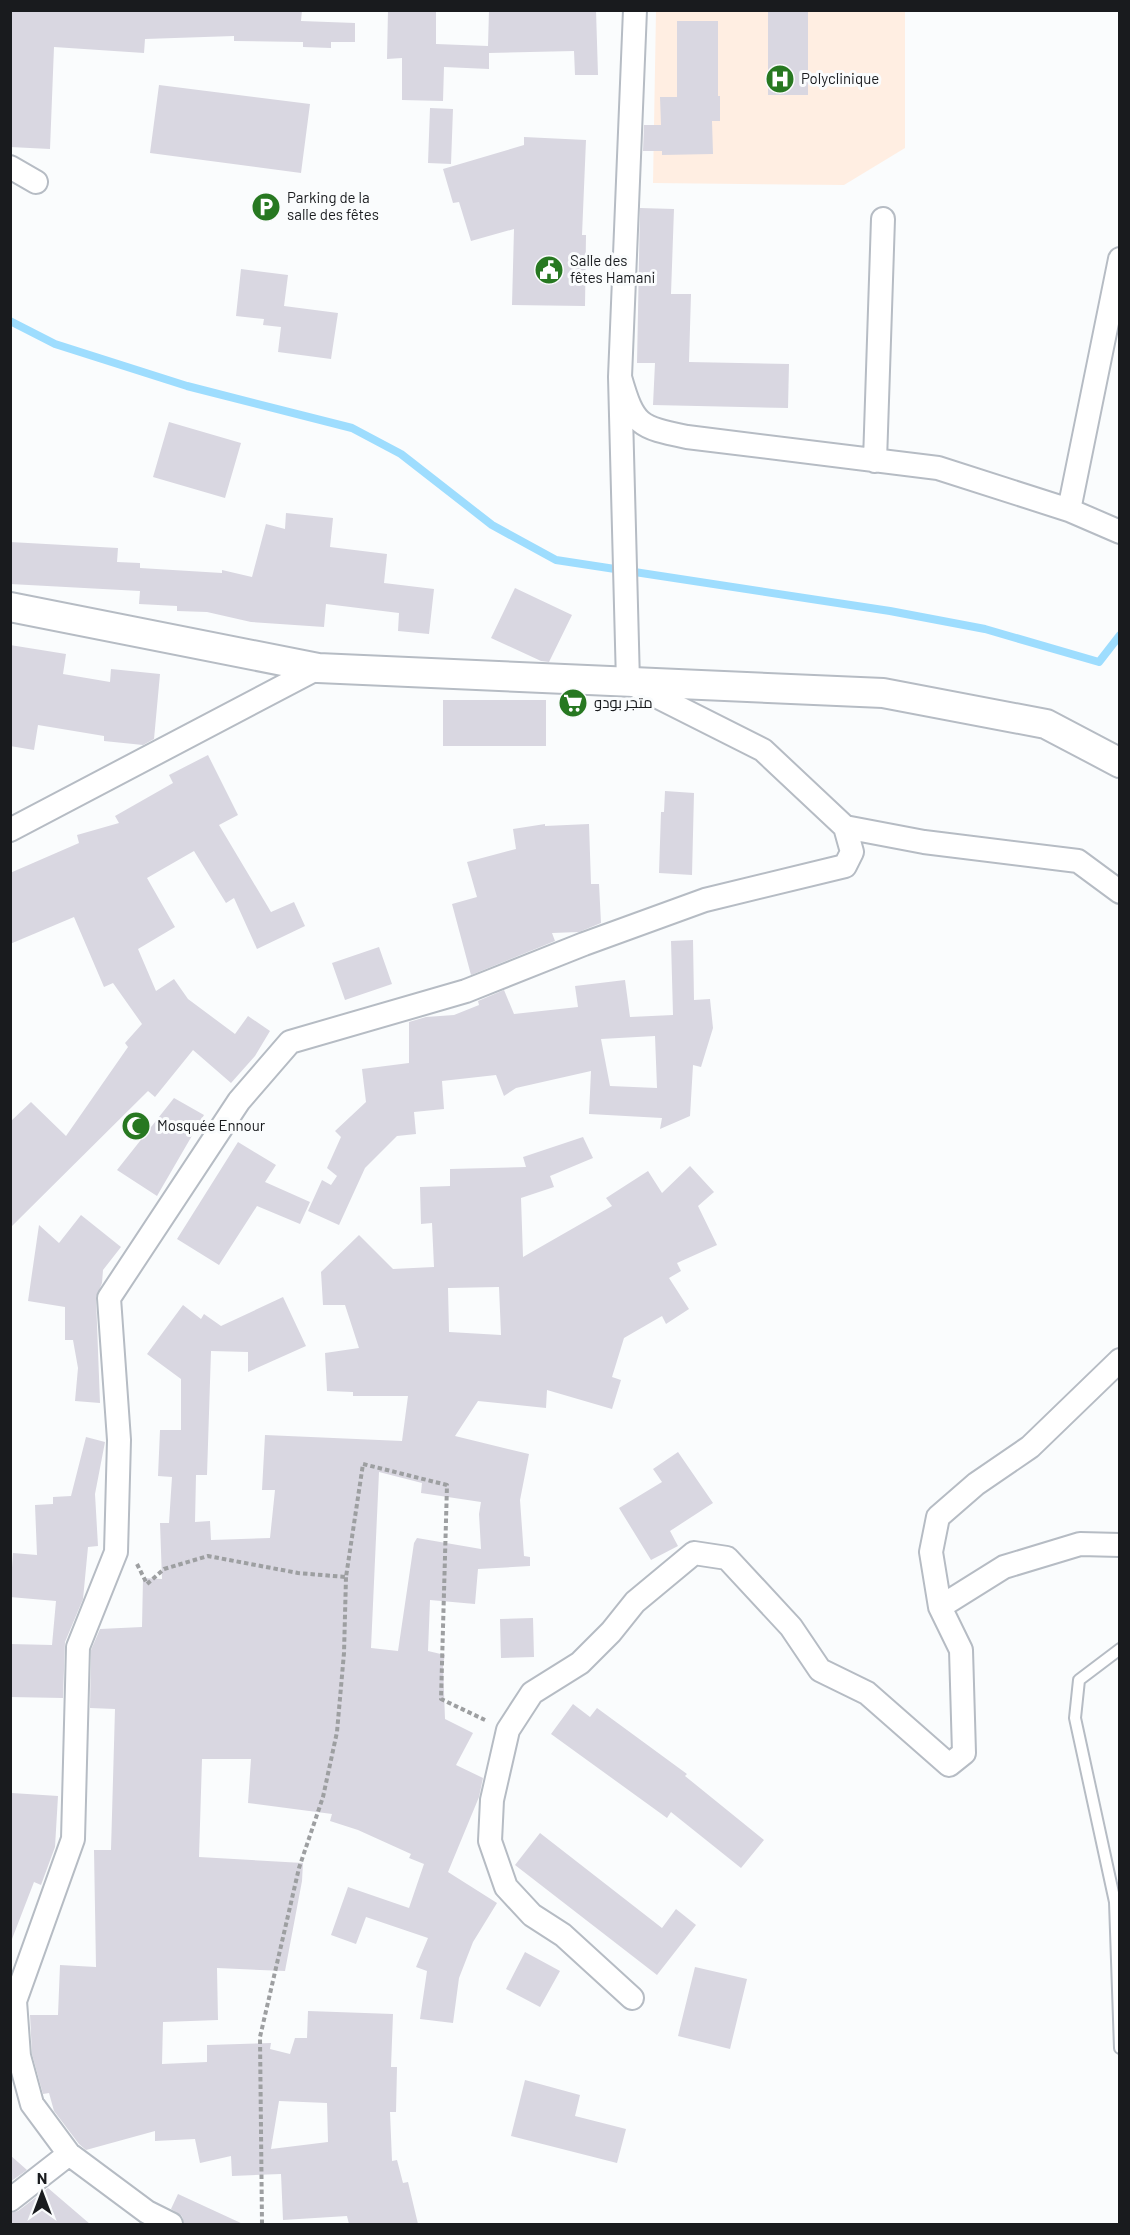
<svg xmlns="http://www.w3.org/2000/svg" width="1130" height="2235" viewBox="0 0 1130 2235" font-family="Barlow,Cairo,sans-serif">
<rect width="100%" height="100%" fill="#fafcfd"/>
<path fill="#ffeee2" d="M656,11h249v137l-61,37 -191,-2z"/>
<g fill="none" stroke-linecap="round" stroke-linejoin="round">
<path stroke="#9eddfe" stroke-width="8" d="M10,321l45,23 132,42 165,42 49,26 91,71 64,35 334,51 95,18 114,33 21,-27"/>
</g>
<path fill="#d9d7e1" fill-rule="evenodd" d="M10,10h292l-1,11 54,2v19h-24v6l-28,-1v-5l-69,-1v-5l-89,3 -1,14 -90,-6 -4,102 -40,-2z
M388,10h48v34l52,2 1,-36h107l2,65h-23l-1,-24 -85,2v16l-45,-2 -1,34 -41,-1v-42l-15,1z
M768,10h40v85h-40z
M677,21h41v75h2v25h-8l1,33 -51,1v-4h-19l1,-26h17l-1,-28h17z
M159,85l151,19 -9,69 -151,-20z
M430,108l23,1 -2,55 -23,-1z
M524,137l62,3 -4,95h4l-1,71 -73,-1 2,-76 -43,12 -12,-39 -6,1 -10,-34 81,-24z
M640,208l34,1 -3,85h20l-2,68 100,2 -1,44 -135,-3 2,-42h-18z
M241,269l47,6 -4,31 54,7 -7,46 -53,-7 3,-25 -18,-2 1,-6 -28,-3z
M169,422l72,21 -16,55 -72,-21z
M286,513l47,5 -3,29 57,7 -3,29 50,6 -5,45 -31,-3 1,-18 -73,-9 -2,23 -73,-5 -44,-10 -30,-1v-5l-38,-2 1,-13 -130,-7v-42l108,6 -1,14 23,1v5l82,5v-3l30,7 14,-53 19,5z
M515,588l57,27 -23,47 -8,-1 -50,-23z
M10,645l56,9 -3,20 47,8 1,-13 49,5 -6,65 -11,6 -39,-4v-5l-66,-11 -4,25 -24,-4z
M443,700h103v46h-103z
M208,755l30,60 -19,10 52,87 23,-10 11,24 -48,23 -23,-51 -8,5 -32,-52 -47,27 28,49 -37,22 18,42 18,-12 14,20 47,35 13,-18 22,15 -15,25 -24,27 -38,-33 -38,47 -7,-6 -138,137v-106l21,-20 35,34 62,-89 -3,-4 17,-19 -29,-41 -9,4 -30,-70 -64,27v-71l69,-30 -2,-8 42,-12 -4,-7 58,-33 -4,-8z
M665,791l29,2 -2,82 -33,-2 2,-61h3z
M545,824v2l44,-2 2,60h8l2,39 -22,9 -27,1 3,8 -84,34 -19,-71 25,-7 -10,-35 49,-13 -3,-20z
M693,940l1,60 16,-1 3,29 -12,39 -8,-2 -3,51 -30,13 2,-11 -73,-4 2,-43 -75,17 -12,8 -8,-21 -54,6 2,28 -30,3 2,22 -19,2 -32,32 -26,57 -31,-14 14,-31 9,5 6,-9 -10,-8 14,-31 -6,-6 31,-29 -4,-33 47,-6v-41l17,-5 28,-2 25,-10 -1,-4 26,-11 10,24 64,-7 -3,-21 50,-6 5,37 43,-2 -2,-74zM655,1036l2,52 -47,-2 -9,-47z
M379,947l13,37 -47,16 -13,-37z
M174,1098l30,17 -47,81 -40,-26z
M583,1137l10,21 -43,18 4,11 -33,11 2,59 89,-51 -6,-8 42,-27 14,22 28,-27 24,26 -16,14 19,39 -40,18 4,8 -12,7 20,31 -23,15 -4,-8 -38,22 -12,39 9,3 -9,29 -65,-19 -1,18 -68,-7 -23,35 74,18 -9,46 4,56 6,1v9l-52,3 -3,35 -45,-4 -2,51 17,4 -2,9 2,55 28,14 -17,32 27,13 -4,19 -31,75 49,31 -24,39 -14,36 -6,45 -33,-4 7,-48 -11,-4 12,-29 -62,-21 -10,27 -25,-9 17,-48 61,21 15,-44 -15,-6 2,-4 -53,-24 -28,-9 2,-7 -84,-11 3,-44h-49l-3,98 104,6 -1,18 -17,90 -68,-3 1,52 -55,2 -1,42 45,-2v-17l64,-2 -1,6 20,5 5,-16h12l1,-27 85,3 -2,53h6l-1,45h-6l2,49 5,-1 6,23 5,-1 10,42h-69l-2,-8 -64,4 -2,-46 -49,2 -1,-20 -31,7 -5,-24 -40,2v-10l-69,19 -7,-6 -25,-33 -5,-18 -6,1 -11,-40 -2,-39h28l2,-50 36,2 -2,-117h17l4,-141 -25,-1 1,-58 9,-21 42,-2 1,-49 19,1 -2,-56h9l3,-46 -14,-1 2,-46h21v-51l-34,-25 36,-49 18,14 3,-5 17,12 62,-29 23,49 -58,26v-20l-37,-1 -4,124h-11l-1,47 15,-1 1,19 59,-2 5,-48h-13l3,-55 137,6 6,-45h-55v-4l-26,-1 -2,-38 34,-5 -14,-43h-22l-2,-33 38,-37 34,34 41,-2 -2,-44 -11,1 -1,-37 30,-1v-17l76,-2 -3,-10zM499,1287l2,48 -52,-3 -1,-44zM379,1472l43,11 -1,10 60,9 -2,12 2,35 -64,-11 -3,5 -16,108 -27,-3zM279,2101l48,2 1,39 -57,7z
M238,1142l38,23 -11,17 45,20 -10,22 -43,-18 -38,59 -42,-26z
M81,1215l40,32 -18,23 -1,13 -6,15 4,105 -25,-2 3,-33 -5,-28h-8v-33l-37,-6 11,-76 20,18z
M86,1437l19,5 -10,52 3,52 -10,1 -5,52 -18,43 -2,56 -53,-1v-53l42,1 4,-44 -46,-4 3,-44 24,2 -2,-50 18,-1v-7l18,-1z
M678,1452l35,51 -43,28 8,15 -27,14 -32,-52 43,-26 -9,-13z
M533,1618l1,39 -33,1 -1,-39z
M573,1704l17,13 7,-9 90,66 -2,2 79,64 -23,28 -70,-56 -4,6 -116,-84z
M12,1793l46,3 -3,51 -14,38 -7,-3 -22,57z
M540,1833l122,95 14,-19 20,16 -39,50 -142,-110z
M525,1952l35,19 -20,36 -34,-18z
M695,1967l52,12 -17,70 -52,-13z
M525,2080l55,15 -5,21 51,13 -9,34 -106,-27z
M10,2155l17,15 -17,12z
M48,2188l42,36h-80v-11l8,-2z
M178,2194l65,30h-59l-2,-8 -11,-7z"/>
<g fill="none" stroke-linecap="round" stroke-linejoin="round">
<g stroke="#b6bcc4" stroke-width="14">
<path id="service" d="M1120,1649l-41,31 -4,38 40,184 5,146"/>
</g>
<g stroke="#b6bcc4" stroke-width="26">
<path id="minor" d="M635,10l-15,367c14,49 19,50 67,60l251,31 131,42 51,22
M10,167l26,15
M875,461l8,-242
M1069,510l51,-251
M845,827l79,15 154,19 42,31
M10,830l308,-162
M940,1607l64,-40 76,-23 40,1
M632,1998l-69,-63 -31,-20 -26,-28 -16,-46 2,-41 16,-70 24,-37 48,-30 31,-31 24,-30 59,-49 33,5 64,69 29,43 47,23 82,72 15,-12 -3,-103 -21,-43 -9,-55 7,-35 38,-33 54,-37 90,-87
M10,2200l59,-46
M171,2224l-24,-12 -78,-58 -37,-50 -13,-48 -4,-55 58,-162 5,-192 38,-95 3,-112 -10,-142 130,-197 51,-59 176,-51 118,-47 121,-44 140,-34 7,-14 -7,-25 -82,-77 -135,-68 -8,-305"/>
</g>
<g stroke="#b6bcc4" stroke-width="32">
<path id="tertiary" d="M10,607l308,61 565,25 163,31 74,39"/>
</g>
<path stroke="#9d9fa1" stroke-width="4" stroke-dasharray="4.5 3" stroke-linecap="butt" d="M137,1564l10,20 17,-15 44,-13 90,17 48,4 17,-113 84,21 -6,214 44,21
M262,2224l-2,-187 39,-169 24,-71 14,-65 7,-79 2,-76"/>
<use href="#service" stroke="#fff" stroke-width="10"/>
<use href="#minor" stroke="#fff" stroke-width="22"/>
<use href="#tertiary" stroke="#fff" stroke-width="28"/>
</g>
<defs>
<g id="hospital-disc" transform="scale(1.5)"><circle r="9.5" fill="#277821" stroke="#fafcfd"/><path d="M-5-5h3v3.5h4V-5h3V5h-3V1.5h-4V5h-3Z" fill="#fff"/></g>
<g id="parking-disc" transform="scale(1.5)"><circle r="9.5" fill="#277821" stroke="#fafcfd"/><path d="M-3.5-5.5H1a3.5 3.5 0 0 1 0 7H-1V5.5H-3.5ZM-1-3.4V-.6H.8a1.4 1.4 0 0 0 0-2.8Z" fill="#fff"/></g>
<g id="civic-disc" transform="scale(1.5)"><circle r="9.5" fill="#277821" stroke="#fafcfd"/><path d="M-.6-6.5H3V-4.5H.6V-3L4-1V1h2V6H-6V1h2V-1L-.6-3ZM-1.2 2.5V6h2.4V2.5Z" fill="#fff"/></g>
<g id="supermarket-disc" transform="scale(1.5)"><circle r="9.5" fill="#277821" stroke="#fafcfd"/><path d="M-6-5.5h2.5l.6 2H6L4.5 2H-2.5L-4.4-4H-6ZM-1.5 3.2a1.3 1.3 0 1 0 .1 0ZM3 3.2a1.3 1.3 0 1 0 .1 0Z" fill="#fff"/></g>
<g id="mosque-disc" transform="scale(1.5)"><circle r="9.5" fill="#277821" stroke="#fafcfd"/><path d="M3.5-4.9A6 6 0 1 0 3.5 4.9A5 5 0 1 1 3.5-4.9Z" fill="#fff"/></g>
</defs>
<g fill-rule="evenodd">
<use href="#hospital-disc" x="780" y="79"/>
<use href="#parking-disc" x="266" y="207"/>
<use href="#civic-disc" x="549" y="270"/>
<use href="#supermarket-disc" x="573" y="703"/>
<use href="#mosque-disc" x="136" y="1126"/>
</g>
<g text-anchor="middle" stroke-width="6" stroke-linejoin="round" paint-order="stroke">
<g font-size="15" fill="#191b1e" stroke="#fafcfd" text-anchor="start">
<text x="801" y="84">Polyclinique</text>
<text x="287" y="203">Parking de la<tspan x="287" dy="17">salle des fêtes</tspan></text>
<text x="570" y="266">Salle des<tspan x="570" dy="17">fêtes Hamani</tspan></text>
<text x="594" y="708">متجر بودو</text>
<text x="157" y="1131">Mosquée Ennour</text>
</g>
</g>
<rect width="1130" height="2235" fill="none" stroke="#191b1e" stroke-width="24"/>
<g transform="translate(42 2193)" stroke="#fafcfd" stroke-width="4.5" paint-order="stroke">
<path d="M0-4.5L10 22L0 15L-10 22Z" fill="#191b1e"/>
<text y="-9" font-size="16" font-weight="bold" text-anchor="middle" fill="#191b1e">N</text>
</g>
</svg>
